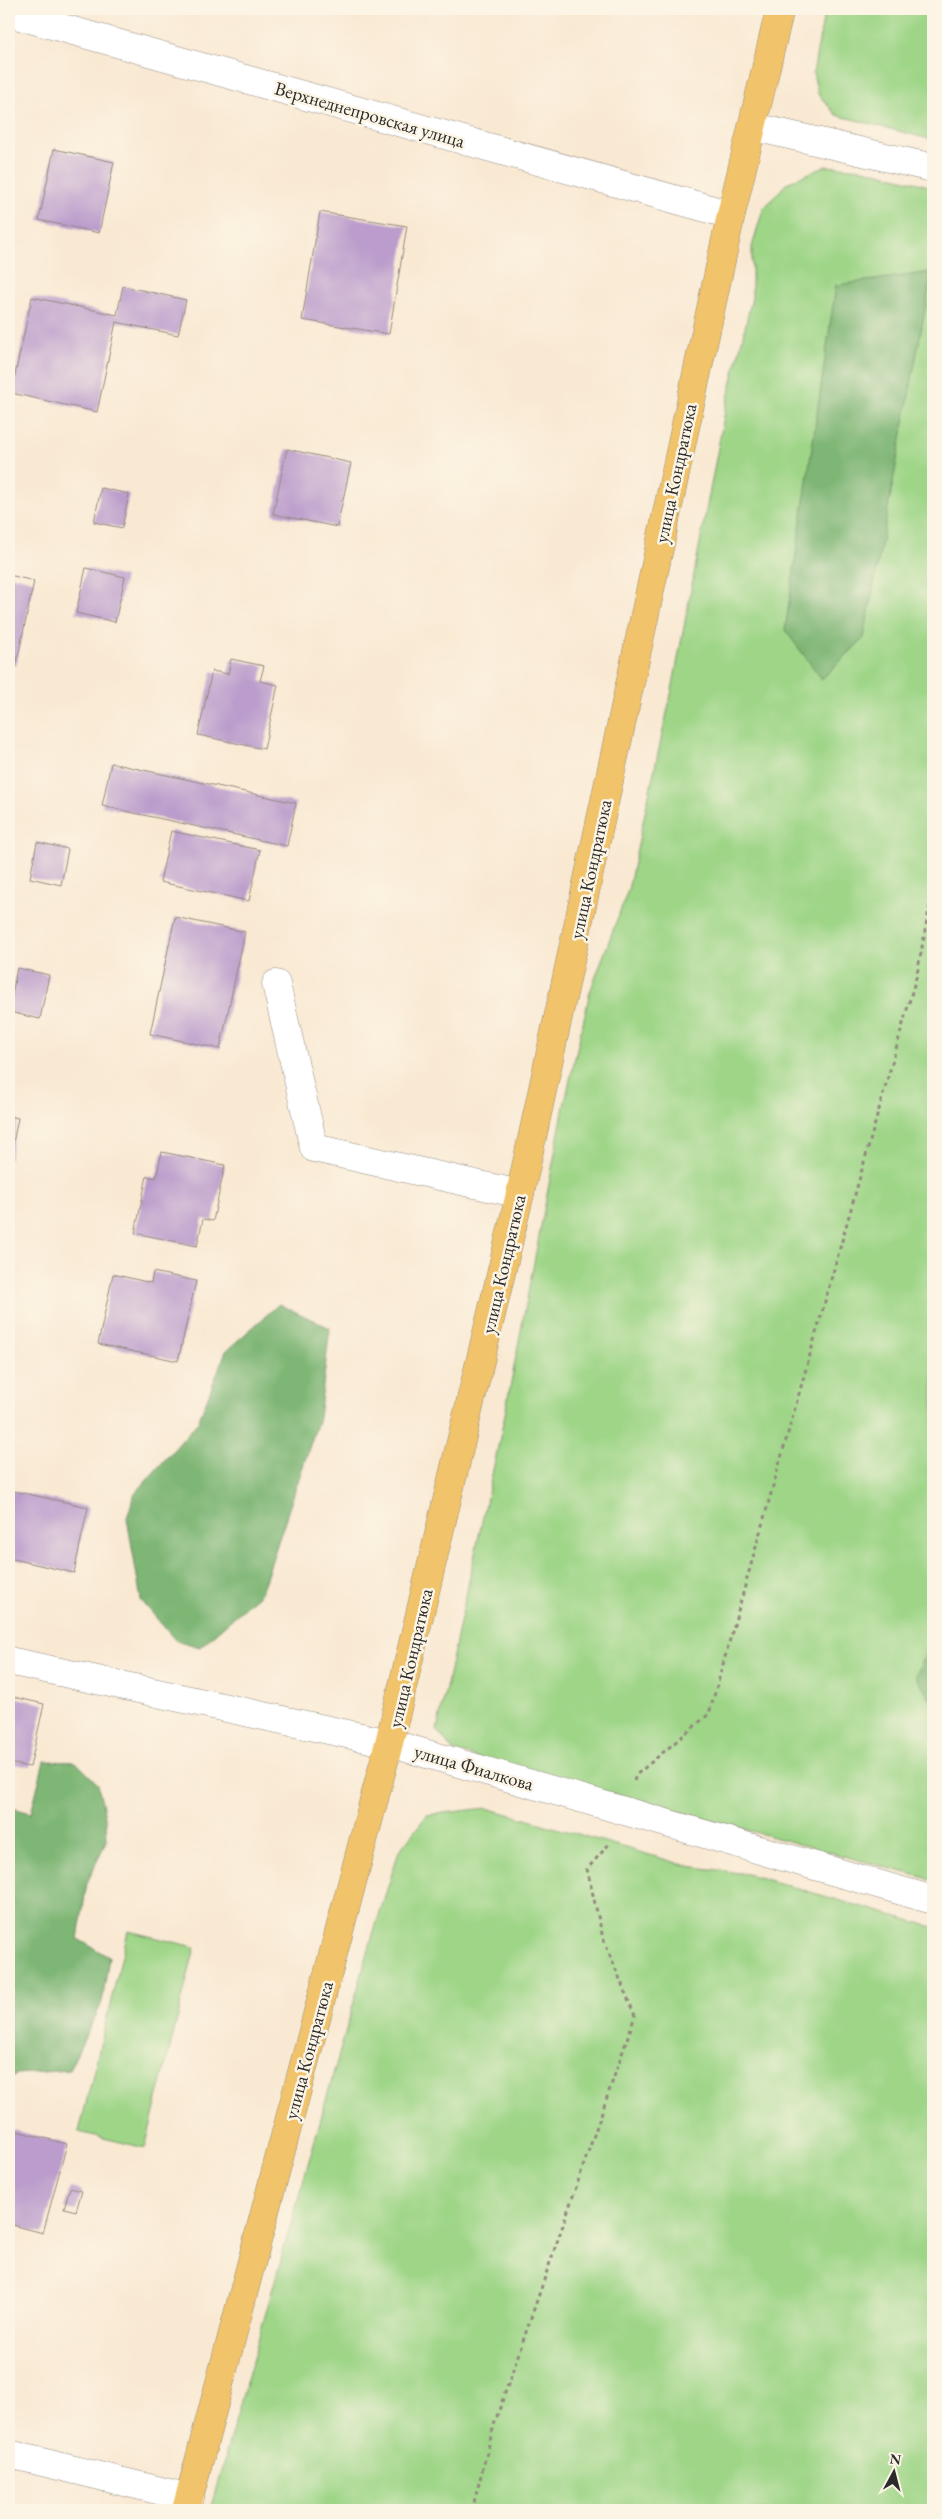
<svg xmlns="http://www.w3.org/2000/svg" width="942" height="2519" viewBox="0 0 942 2519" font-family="'EB Garamond',serif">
<rect width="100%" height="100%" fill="#fcf5e5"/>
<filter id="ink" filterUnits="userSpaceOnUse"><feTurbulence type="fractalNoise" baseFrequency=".02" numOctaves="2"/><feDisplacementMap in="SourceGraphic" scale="10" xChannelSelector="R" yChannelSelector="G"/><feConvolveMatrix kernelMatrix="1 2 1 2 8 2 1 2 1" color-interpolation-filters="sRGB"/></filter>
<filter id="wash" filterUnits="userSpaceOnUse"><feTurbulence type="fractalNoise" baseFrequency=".0096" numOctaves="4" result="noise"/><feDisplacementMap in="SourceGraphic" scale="20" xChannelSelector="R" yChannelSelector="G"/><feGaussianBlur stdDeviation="1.12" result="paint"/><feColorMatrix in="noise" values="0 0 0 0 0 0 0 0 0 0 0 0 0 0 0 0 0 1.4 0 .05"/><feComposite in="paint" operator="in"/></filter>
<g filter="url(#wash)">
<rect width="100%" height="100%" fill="#f9e9d3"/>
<path fill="#9ed587" stroke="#648059" d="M825,9h108v131l-97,-25 -18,-21 -5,-21z
M825,166l39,3 69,18v1693l-480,-129 -16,-21 67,-311 60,-313 26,-114 38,-102 44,-200 53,-279 27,-113v-51l11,-38 24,-26z
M487,1808l201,58 59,8 186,53v583h-723l162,-572 27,-87 28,-36z
M128,1931l67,16 -50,201 -66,-16z"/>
<path fill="#7eb674" stroke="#547050" d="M932,272l-68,366 -42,41 -37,-49 51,-345z
M279,1304l51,24 -11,90 -58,175 -61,54 -25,-7 -34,-40 -14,-82 7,-23 64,-73 28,-71z
M933,1636v68l-17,-28z
M44,1761l32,1 22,22 8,37 1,18 -20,44 -9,56 31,18 -7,46 -33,67 -53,4 -7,6v-273l22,6z"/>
<g id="blocks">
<path fill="#bb9ccc" d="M54,149l60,13 -15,71 -60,-13z
M320,212l87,14 -18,108 -87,-14z
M123,286l63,14 -8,35 -62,-13 -19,90 -86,-19 21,-96 85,18z
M287,449l64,14 -14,64 -64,-13z
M101,488l28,6 -7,34 -28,-6z
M86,568l39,9 -10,45 -39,-9z
M9,575l25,6 -18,85 -7,-2z
M231,659l33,7 -4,15 18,4 -14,64 -66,-14 14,-64 16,3z
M111,763l185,40 -9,43 -185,-40z
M171,831l89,19 -11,51 -89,-19z
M37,842l31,7 -7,36 -31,-7z
M175,917l70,15 -25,117 -70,-15z
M17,968l32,7 -9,44 -31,-7z
M9,1116l9,2 -8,41 -1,-1z
M162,1152l63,13 -12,56 -10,-2 -6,27 -62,-13 12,-57 9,2z
M153,1272l43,9 -18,80 -80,-17 15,-70 38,9z
M9,1490l79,17 -14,66 -65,-15z
M9,1696l35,8 -14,63 -21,-4z
M9,2129l58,15 -24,89 -34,-9z
M70,2188l12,3 -6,20 -12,-3z"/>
</g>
</g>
<g filter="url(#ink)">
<use href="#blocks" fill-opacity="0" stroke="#928a7f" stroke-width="1"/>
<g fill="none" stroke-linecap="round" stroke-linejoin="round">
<g stroke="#928a7f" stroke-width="29">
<path id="minor" d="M9,13l722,202
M754,127l179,41
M276,984l38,164 206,46
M9,1661l380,82 544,157
M9,2454l181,44"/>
</g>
<g stroke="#928a7f" stroke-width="29">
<path id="major" d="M186,2510l203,-767 131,-549 211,-979 49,-206"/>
</g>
<path stroke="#928a7f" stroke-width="3" stroke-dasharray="4 4" stroke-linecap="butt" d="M634,1781l2,-6 73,-61 208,-740 16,-85
M472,2510l22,-85 141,-409 -32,-78 -16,-69 24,-27"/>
<use href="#minor" stroke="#fff" stroke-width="28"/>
<use href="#major" stroke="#f1c36a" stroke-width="28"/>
</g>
</g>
<g text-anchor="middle" stroke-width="5" stroke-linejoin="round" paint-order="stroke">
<g font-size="19" fill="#2b2b2b" stroke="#fcf5e5">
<text transform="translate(370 114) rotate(16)" y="7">Верхнеднепровская улица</text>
<text transform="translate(675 473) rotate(-78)" y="7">улица Кондратюка</text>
<text transform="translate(590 869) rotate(-78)" y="7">улица Кондратюка</text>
<text transform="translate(503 1264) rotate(-77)" y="7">улица Кондратюка</text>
<text transform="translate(410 1658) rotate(-77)" y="7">улица Кондратюка</text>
<text transform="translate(474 1767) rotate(16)" y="7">улица Фиалкова</text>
<text transform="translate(308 2050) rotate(-75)" y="7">улица Кондратюка</text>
</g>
</g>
<rect width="942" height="2519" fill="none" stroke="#fcf5e5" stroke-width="30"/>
<g transform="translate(894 2472) rotate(7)" stroke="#fcf5e5" stroke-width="4" paint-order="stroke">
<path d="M0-4L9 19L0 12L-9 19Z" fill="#2b2b2b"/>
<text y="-8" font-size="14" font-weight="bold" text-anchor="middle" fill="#2b2b2b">N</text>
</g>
</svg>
